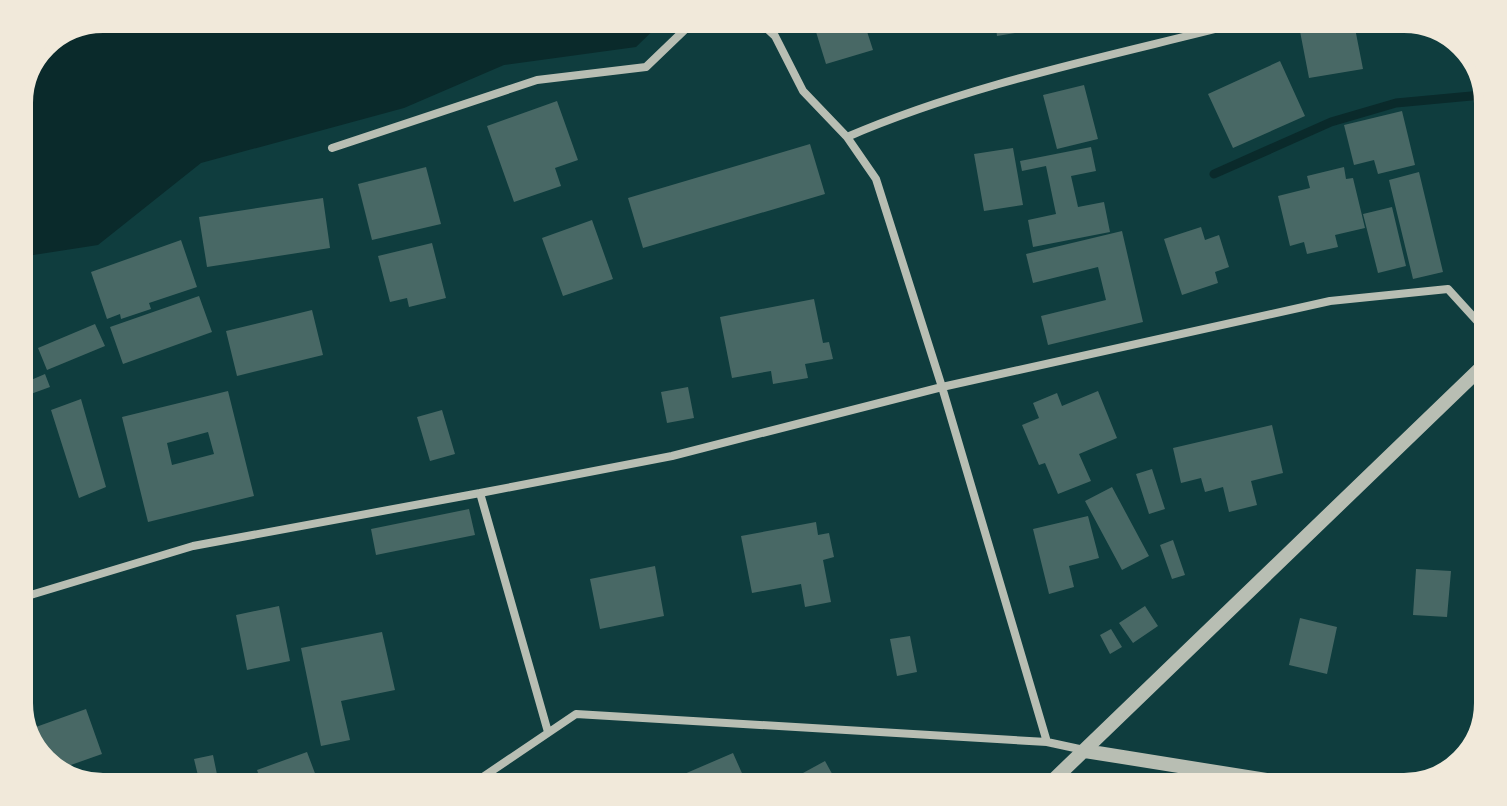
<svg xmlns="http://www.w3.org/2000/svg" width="1507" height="806" viewBox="0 0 1507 806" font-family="Jost,sans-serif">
<rect width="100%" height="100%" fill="#0f3d3e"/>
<path fill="#0a2a2b" d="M103,14l563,4 -30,29 -132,18 -100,43 -203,55 -103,82 -84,13v-160l26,-58z"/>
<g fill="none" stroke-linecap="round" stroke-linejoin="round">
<path stroke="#0a2a2b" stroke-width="9" d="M1479,57l13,113
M1214,174l117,-52 65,-19 86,-8"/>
</g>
<path fill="#486865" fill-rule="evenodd" d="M812,19h51l10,31 -47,14z
M891,20h52l1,3 -51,8z
M995,20h30l1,11 -29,5z
M1100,21h31l-9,6 -7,1z
M1319,23h35l9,46 -54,9 -10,-52z
M1280,61l25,55 -72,32 -25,-54z
M1084,85l14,54 -41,10 -14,-54z
M557,101l21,59 -23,8 6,18 -47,16 -27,-76z
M1402,111l13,54 -37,9 -4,-14 -20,5 -10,-40z
M810,144l15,50 -182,54 -15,-50z
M1091,147l5,24 -25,5 7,31 26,-5 6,30 -77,15 -5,-27 28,-6 -10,-48 -24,5 -2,-10z
M1013,148l10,57 -39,6 -10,-57z
M426,167l15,57 -69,16 -14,-56z
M1344,167l2,12 7,-1 12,50 -30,7 3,12 -31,7 -3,-12 -14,4 -12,-50 32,-8 -3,-12z
M1419,172l24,100 -30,7 -24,-99z
M323,198l7,50 -123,19 -8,-50z
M1392,207l14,59 -28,7 -15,-59z
M592,220l21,59 -50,17 -21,-58z
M1201,227l4,13 14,-5 10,32 -14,5 3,11 -36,12 -18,-56z
M1122,231l21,91 -95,23 -7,-29 65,-16 -8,-33 -65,16 -7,-29z
M181,240l16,47 -48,16 2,6 -30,10 -1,-5 -13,5 -16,-47z
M432,243l14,55 -37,9 -2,-9 -17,4 -12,-46z
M199,296l13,36 -89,32 -13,-37z
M814,299l9,44 6,-1 4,17 -28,5 3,14 -35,6 -2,-13 -39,7 -12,-61z
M312,310l11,45 -86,21 -11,-45z
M95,324l10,22 -58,24 -9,-22z
M45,374l5,13 -22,8 -4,-12z
M688,387l6,31 -27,5 -6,-31z
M228,391l26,105 -106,26 -26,-105zM208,432l6,22 -42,11 -5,-22z
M1098,391l19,47 -38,16 12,27 -33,13 -13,-31 -6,2 -17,-40 17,-7 -6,-15 24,-10 5,13z
M81,399l25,88 -27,11 -28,-88z
M442,410l13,44 -25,7 -13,-44z
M1272,425l11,48 -32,8 6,24 -28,7 -6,-25 -18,5 -4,-14 -20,5 -8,-35z
M1152,469l13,40 -16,5 -13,-40z
M1112,487l37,69 -27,14 -37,-69z
M469,509l6,26 -99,20 -5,-26z
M1088,516l11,42 -30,8 5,21 -25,7 -16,-65z
M816,522l2,13 11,-2 5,24 -11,3 8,42 -26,5 -4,-23 -49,9 -11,-57z
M1173,540l12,35 -13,4 -12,-34z
M655,566l9,50 -64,13 -10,-50z
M1416,569l35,2 -4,46 -34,-2z
M279,606l11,55 -43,9 -11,-55z
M1145,606l13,20 -25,17 -14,-20z
M1300,618l37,9 -10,47 -38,-9z
M1111,629l11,18 -12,7 -10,-19z
M382,632l13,58 -54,11 9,39 -29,6 -20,-98z
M910,636l7,36 -20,4 -7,-37z
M86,709l16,45 -51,18 -22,-20 -7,-20z
M307,752l12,32h-57l-5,-14z
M733,753l12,27 -16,7h-75z
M213,755l6,29h-19l-6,-25z
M825,761l15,27h-58l-1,-3z"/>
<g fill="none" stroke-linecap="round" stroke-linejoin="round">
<path stroke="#b8beb3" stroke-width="8" d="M749,19l12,4 14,13 28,55 44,46 29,42 66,208 105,355
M847,137c125,-54 264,-81 396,-115
M332,148l205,-68 109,-13 51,-49
M14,600l179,-54 287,-53
M548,732l-68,-239 192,-37 270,-69 388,-86 118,-12 41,45
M471,785l105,-71 471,28 37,8"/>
<path stroke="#b8beb3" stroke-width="14" d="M1085,751l256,41
M1044,789l445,-429"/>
</g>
<path d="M0 0H1507V806H0ZM103 28H1404A75 75 0 0 1 1479 103V703A75 75 0 0 1 1404 778H103A75 75 0 0 1 28 703V103A75 75 0 0 1 103 28Z" fill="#f1e9da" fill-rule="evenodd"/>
<path fill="none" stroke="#f1e9da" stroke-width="10" d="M103 28H1404A75 75 0 0 1 1479 103V703A75 75 0 0 1 1404 778H103A75 75 0 0 1 28 703V103A75 75 0 0 1 103 28Z"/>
</svg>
